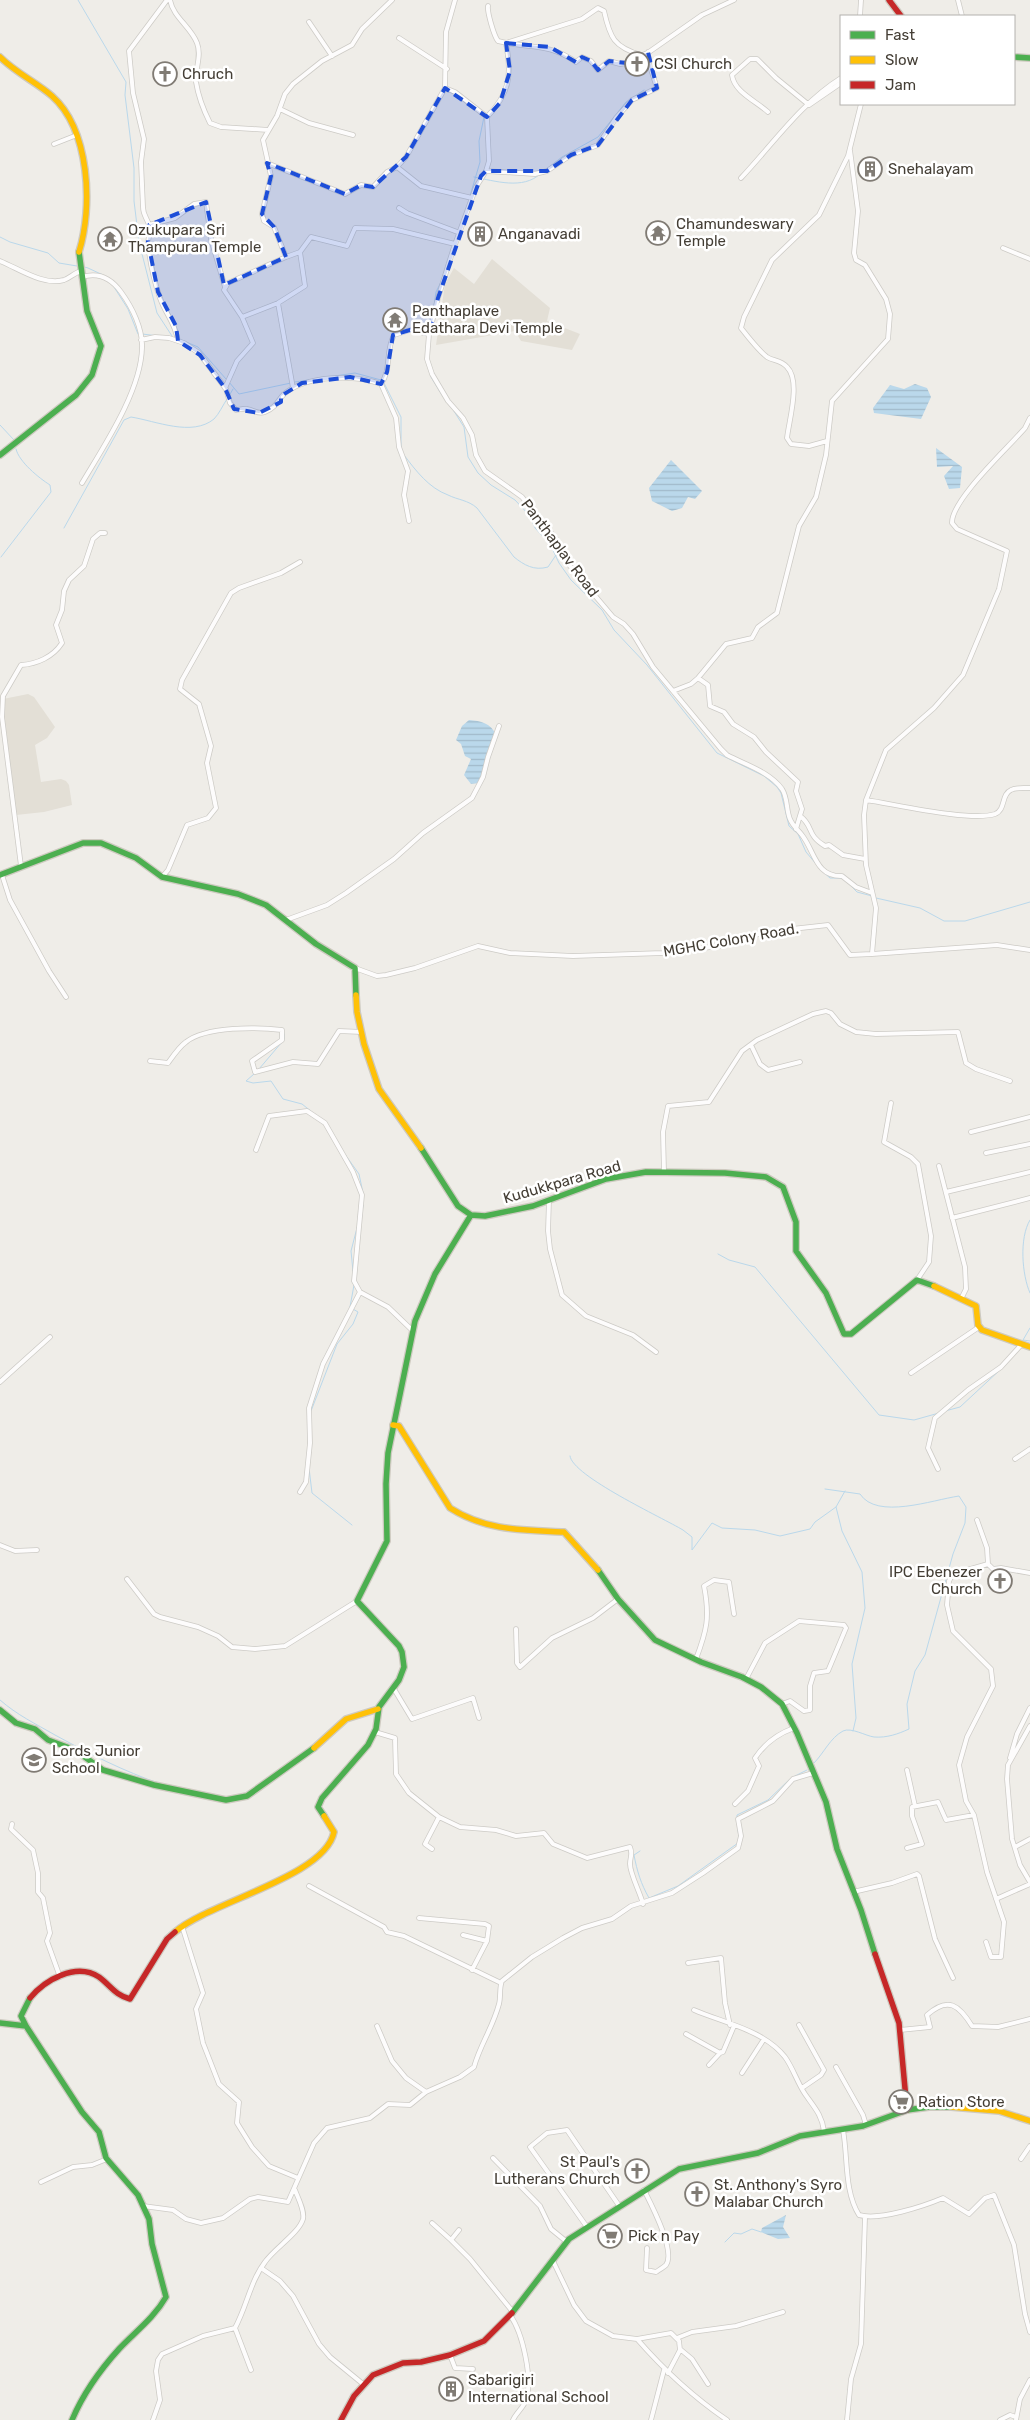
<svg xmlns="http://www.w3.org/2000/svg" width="1030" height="2420" viewBox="0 0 1030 2420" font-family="Rubik,sans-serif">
<defs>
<pattern id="water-rules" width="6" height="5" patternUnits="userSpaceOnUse" patternTransform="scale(1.25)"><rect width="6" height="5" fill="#bad8eb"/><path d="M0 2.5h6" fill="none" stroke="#a1baca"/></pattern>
</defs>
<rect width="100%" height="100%" fill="#efede8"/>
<path fill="#e3dfd6" d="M492,259l58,49 -3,13 33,13 -8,16 -51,-9 -6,-10 -79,14 9,-61 9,-16 20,16z
M28,694l6,3 21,30 -8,11 -12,7 6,37 20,-3 5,2 3,4 3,20 -28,7 -28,3 -12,-82 -1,-34z"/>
<path fill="url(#water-rules)" d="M915,384l12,4 4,9 -10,22 -47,-6 -1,-5 17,-23 14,4z
M936,448l26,19 -2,21 -11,1 -5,-13 9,-10 -16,1z
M671,460l31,31 -7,8 -7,-2 -6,11 -10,3 -20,-10 -3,-13z
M469,720c12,1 22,3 27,15l-17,48 -8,1 -7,-9 7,-16 -6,-3 -4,-12 -5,-4 6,-14z
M786,2215l-3,12 7,11 -12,1 -17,-7 1,-4z"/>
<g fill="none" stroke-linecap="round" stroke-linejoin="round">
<path stroke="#bad8eb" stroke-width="1" d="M78,0l48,82 -1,13 9,73v33l5,41 18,71 15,23
M504,44l2,14
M486,114l10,-10
M545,170l17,-13 36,-20 28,-35 18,-12
M474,177c21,4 49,13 66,-3
M470,196l10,-34 -1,-21 5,-24
M0,237l10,5 38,11 11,10 18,3
M81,266l7,2 15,7
M114,287l14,22 10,25
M433,312l3,-20 5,-10
M142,334l33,4
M179,339l19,8 28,32
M426,354l1,-16
M431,377l11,18
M229,382l10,12 52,-11
M295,382l60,-9 26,7
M384,383l17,34v30
M229,396l4,-7
M452,408l12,19 4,30 10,16 13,12 24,15 15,16 5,12 15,16 9,19 12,17 31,30 12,20 33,35 70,88 47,23 13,11 4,6 8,33 9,8 8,18 11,13
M0,425l14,15
M404,455c12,16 25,33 44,40 10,5 20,5 29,13l37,49c10,8 20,14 34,10l8,-12
M64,528l60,-108 7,-3c25,4 61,20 83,2 5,-5 9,-14 13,-20
M1,557l50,-65 -1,-7c-11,-7 -31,-23 -34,-36
M821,870l9,8h11
M848,883l9,9 15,4
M876,898l44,10 24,13h21l65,-19
M284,1039v-5
M259,1069l23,-27
M254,1074l-8,7 7,2 18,-2 12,18 19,5 10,8
M344,1153l15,21 4,19
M361,1220l2,-15
M1030,1220c-11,18 -8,55 0,73
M718,1254l11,6 26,7 124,148 35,5 25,-7
M353,1271l-2,-20 6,-23
M350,1307l4,-22
M1030,1328l-7,12 7,1
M1004,1366l12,-13
M311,1411l26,-67 16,-20 5,-12 -5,-3
M945,1411l15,-4 41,-38
M570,1456c2,20 93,62 113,74l9,7v13l20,-27 10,5 33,2 25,6 30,-7 5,-7 21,-15
M309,1468l3,25 40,32
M845,1491l-9,16 6,24 20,41 3,36 -13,56 4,54 -3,13
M0,1700c17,15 36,24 55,35 35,19 68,36 106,49
M814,1763c10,-10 16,-25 29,-32 8,-4 23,5 31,6 13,1 24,-3 35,-8l-2,-25 8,-33 10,-16 28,-101 12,-31 1,-16 -7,-11c-27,4 -82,24 -99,-2l-35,-5
M795,1776l12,-6
M737,1819v-4l31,-15 22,-21
M738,1828l1,11
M640,1851l-6,4c3,16 7,29 15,43l29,-12 60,-43
M725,2242l9,-9 7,1 11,-5 9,3"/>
<g stroke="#cdcbc6" stroke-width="5.5">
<path id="street" d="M167,0l-38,51 4,42 11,46 -3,23 2,45c0,8 4,11 6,18 2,6 -1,13 -1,19 2,18 6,37 12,54 6,17 15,24 18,43
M170,0c3,17 21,27 27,43 5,13 -2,25 -1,39 2,13 8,29 14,41l11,4 47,3
M958,0l4,16
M488,6c-1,6 6,30 10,35 31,8 50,1 78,21l6,-5 9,4 7,9 11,-9 11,3 7,-1 22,-11 53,-37 32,-15
M860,16l1,-16
M309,22l23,34
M399,38l48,31
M445,88l10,4 32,25
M280,109l29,14 44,12
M768,112c-12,-11 -34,-20 -36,-37l18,-16h7l19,19 33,27 32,-22
M487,117l2,44 -3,10 -10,16 -23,63 -15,48 -9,36 -2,25 5,15 16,27 15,17 9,17 4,20 9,16 37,26 34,42 14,27 43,51 11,7 9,10 20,33 68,82 6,6c19,10 43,17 55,34 6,9 4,21 8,30 3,8 10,12 14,19 11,16 13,39 38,38l14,11 16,6
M487,117c23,-24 25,-42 19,-74l76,-24 16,-11 6,3c6,27 10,36 37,44
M54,144l23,-9
M267,163l78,31 16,-9 12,2 14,-15 10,-5 9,-10 39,-69 1,-56 9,-32
M397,167l24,19 51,12
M486,171l49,3 12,-3 24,-16 27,-10 18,-27 16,-18 25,-12 -10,-31 1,-5
M741,178c32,-34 60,-75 100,-100
M399,208l8,5 53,20
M149,225l26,-7 19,-14 12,-2 5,37 14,48
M1003,248l27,11
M300,252l11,-15 36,9 8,-18 38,1 62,15
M0,261c18,7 43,25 64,19 6,-2 10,-7 17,-9
M82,277c16,-5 29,1 39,15 11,15 22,37 21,56 -1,43 -38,98 -60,135
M278,303l15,85
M242,317l36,-14 27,-17 -5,-34 -14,5
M141,340l14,-3 14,1 15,5 15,10 27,36 4,14 6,7c3,0 8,-2 11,-1 7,1 11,6 18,3 12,-5 13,-12 19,-18 23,-19 70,-20 97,-10
M381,384l15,34 3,29 9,24 -4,24 5,26
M381,384c11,-15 4,-33 13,-49l16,-5 19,4
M225,388l12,-27 16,-18 -11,-26 -18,-27 4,-7 58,-26 -12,-30 -10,-6 -2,-7 9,-38 -8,-36 14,-24 8,-22 8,-10 29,-23 30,-16 10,-16 30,-29
M827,441l-18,5 -18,-2 -4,-6c2,-18 14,-57 0,-71 -6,-7 -14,-6 -20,-10 -9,-7 -19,-20 -26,-29l3,-11 28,-57 47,-45 29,-59 13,-52
M698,678l10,7 2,21 14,6 9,12 21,13 12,15 32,30 -2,9 6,18 -6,20
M673,691l18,-7 7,-6 28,-34 26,-6 6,-11 19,-14 22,-87 17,-29 10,-42 6,-54 56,-62 2,-25 -4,-15 -21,-34 -9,-5 -2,-7 4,-42 -8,-61
M866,800c28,4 105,22 129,14 11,-4 6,-20 16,-24 5,-3 13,-2 19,-2
M800,816c14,10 6,19 25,30l4,-1 14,10 22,4
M21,866l-19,-149 1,-21 18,-31c16,-1 32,-8 41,-22l-6,-18 6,-15 2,-19 5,-11 15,-14 9,-27 7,-6h5
M2,875l8,25 39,71 17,26
M162,877l6,-7 19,-45 21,-7 8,-10 -9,-45 4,-17 -12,-42 -19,-15 2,-9 49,-87 8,-5 42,-15 19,-11
M286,920l41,-15 19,-12 48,-34 29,-26 49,-35 11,-21 5,-20 11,-31
M872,954l125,-9 33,5
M355,968l22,8 9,-1 29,-7 63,-22 32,7 63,3 90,-3 56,-7 46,-14 63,-7 22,30 22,-1 4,-46 -10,-43 -2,-50 2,-15 20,-50 48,-42 29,-33 36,-86 8,-38 -50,-22 -5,-6c-1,-23 57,-76 73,-95l5,-10
M751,1045l9,19 8,6 32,-8
M150,1061l18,2c5,-7 11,-16 18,-21 20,-16 72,-15 96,-12v10l-30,21 3,11 38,-10 25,2 21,-33 23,1
M891,1103l-7,39 27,15 7,7 13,72 -2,26 -12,18
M971,1132l59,-15
M256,1150l13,-34 38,-5 18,12 28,49 9,23 -8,86 6,11
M986,1153l44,-9
M939,1166l26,101 1,22 -5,10
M664,1172l-1,-40 5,-26 41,-4 33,-51 15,-11 56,-26 13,-3 5,2 9,11 16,8 20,2 82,-2 8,31 10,6 34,12
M946,1192l84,-20
M549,1200l-1,31 2,18 12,46 24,21 47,19 23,17
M952,1218l78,-20
M911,1373l68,-46
M0,1382l50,-45
M1015,1459l15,-10
M938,1469l-10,-21 7,-30 33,-28 33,-23 21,-23
M300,1492l6,-10 4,-39 -1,-35 14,-44 37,-72 28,15 25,24
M977,1520l10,28 1,16 5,5 8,-1 29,5
M0,1545l15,6 22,-1
M127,1579l27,35 6,3 38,10 20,9 14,11 23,2 30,-3 72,-45
M516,1629l1,34 3,4 32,-29 41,-20 25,-19
M696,1659c11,-29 14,-42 8,-73l10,-6 15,2 5,32
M746,1679l19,-36 34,-22 45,4 2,3 -18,43 -14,2 -4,13v24l-6,1 -14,-10 -8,3
M394,1689l18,30 61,-21 6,20
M1030,1726l-22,39 -1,14 5,60 8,26 10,17
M375,1732l20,6 1,36 13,19 30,24
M1010,1758l7,-24 13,-26
M907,1770l8,36
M735,1804l13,-13 11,-25 -4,-8c10,-15 22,-24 39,-30
M12,1824l-1,5 22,21 5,23v19l5,6 7,35 -3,8 13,36
M1015,1847l15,-8
M907,1848l15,-4 -10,-28v-9l26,-5 8,18 28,-5
M432,1849l-7,-5 14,-27 21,10 36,3 20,6 28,-3 9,11 34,14 43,-11c3,7 0,10 0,17 0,10 10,28 13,40
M309,1886l75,41 3,5 17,4 97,47
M853,1892l39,-9 25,-9 2,2 16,63 18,39
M996,1899l34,-15
M419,1918l66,6 4,2 -2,15 -15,29
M182,1926l21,67 -7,16 7,34 16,41 20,18 -2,21 15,24 17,19 29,12
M463,1935l24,6
M986,1942l5,15h10l3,-35 -17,-50 -13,-57 -8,-14 -7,-36 8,-28 26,-51 -2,-17 -38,-38 -6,-26 2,-24 4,-7 35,-10
M688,1963l33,-5 4,45 5,22
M694,2010c30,13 70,20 91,47 8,11 12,25 20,37 9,13 17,21 19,37
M799,2025l25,45 -3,5 -19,13
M377,2026l15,35 14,17 20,14
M900,2030l30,-3 -3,-12c21,-19 32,-10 45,11l26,1 32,-8
M686,2034l34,19 3,-1 11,-26
M709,2065l12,-13
M836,2067l27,48 3,10
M742,2073l22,-34
M843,2130c5,27 1,61 16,85 20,6 65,-9 84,-17l26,16 16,-16 9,-3 20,50 11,69 5,18
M493,2158l47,48 11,23 16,13
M1021,2159l9,-13
M41,2182l32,-15 19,-2 15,-6
M644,2190c7,14 32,61 22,75 -2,2 -7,5 -10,7l-10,-2 1,-22
M143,2206l30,4 13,9 15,4 22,-5 27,-19 8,-2 30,5 26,-59 13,-15 43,-10 18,-14 22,1 16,-13 34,-15 14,-10c6,-22 19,-40 25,-63 2,-7 0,-16 3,-23l30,-24 31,-19 19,-10 30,-9 19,-13 41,-13 31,-20 35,-25 3,-12 -3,-17 35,-18 20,-22 20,-6
M432,2223l19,17
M587,2227l-57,-80 17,-14 20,-3 53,77
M459,2230l-8,10 19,19 43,53
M553,2261l21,44 12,16 27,15 24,3c27,31 56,58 90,81
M261,2268l19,13 13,15 26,48 11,13 33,27
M510,2315c13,18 23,65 16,85 -2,7 -10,13 -13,20
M235,2328l16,42
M677,2338l15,-6 44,-6 47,-14
M637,2339l34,-6 8,8 1,9 -12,23
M680,2349l12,10 16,25
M450,2355l5,13 18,1
M153,2420l7,-20 -4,-29 2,-11 4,-6 41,-18 32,-8c12,-22 15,-46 30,-66 10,-14 34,-29 38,-43 2,-8 -5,-21 -8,-29
M651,2420l13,-50
M847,2420l4,-41 10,-35 4,-127
M1000,2420l10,-5 6,2
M1016,2420l4,-21 10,-19"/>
</g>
<g stroke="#cecac0" stroke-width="8">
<path id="fast" d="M1014,57l16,1
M0,455l76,-60 16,-20 9,-29 -14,-35 -8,-59
M0,875l83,-32h18l35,15 26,19 76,17 28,11 50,39 39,24 1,27
M421,1148l37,58 13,9 14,1 48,-10 73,-27 40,-7 79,1 41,4 17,10 13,35v29l30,42 18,41h7l66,-54 17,6
M598,1570l20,29 37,41 46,22 41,15 19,10 21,17 15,29 29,69 11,47 24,61 14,44
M0,1710l16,13 19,6 13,11 27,10 28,20 51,15 72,15 21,-4 67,-48
M324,1816l-6,-9 4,-9 46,-53 8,-16 3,-22 20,-27 5,-13 -2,-15 -3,-6 -42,-45 30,-60 -1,-57 2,-31 27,-132 20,-47 36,-59
M30,1998l-9,18 5,10 56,86 17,20 7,26 32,37 11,24 3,25 14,53c-12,21 -31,35 -47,52 -19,21 -36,45 -47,71
M0,2023l26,3
M512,2313l57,-74 110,-70 79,-16 42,-17 63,-10 44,-16 22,-3h22"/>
</g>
<g stroke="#cecac0" stroke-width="8">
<path id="slow" d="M0,57c16,16 36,25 52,39 38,34 41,111 27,156
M356,995l1,17 7,32 15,45 42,59
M934,1286l42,20 2,19 4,5 48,17
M393,1425l6,1 51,82c36,23 73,22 114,24l34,38
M314,1748l32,-29 32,-10
M175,1932c34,-30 150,-55 159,-100l-10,-16
M951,2107l48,4 31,10"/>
</g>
<g stroke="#cecac0" stroke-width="8">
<path id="jam" d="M889,0l12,16
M875,1954l24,69 8,87
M30,1998c15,-18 46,-36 69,-21 12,9 16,18 31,22l37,-60 8,-7
M341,2420l13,-24 19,-21 30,-12 18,-1 29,-7 34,-14 28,-28"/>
</g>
<use href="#street" stroke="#fdfcfc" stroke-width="4"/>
<use href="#fast" stroke="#4caf50" stroke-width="5.5"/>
<use href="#slow" stroke="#ffc107" stroke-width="5.5"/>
<use href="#jam" stroke="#c62828" stroke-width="5.5"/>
</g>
<path fill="#1d4ed8" fill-opacity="0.2" stroke="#1d4ed8" stroke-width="4" stroke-dasharray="10 6" stroke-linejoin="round" d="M506,43l44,4 26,15 6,-5 9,4 7,9 11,-9 18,2 21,-11 9,36 -25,12 -34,45 -27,10 -24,16h-61l-5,5 -43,122 -9,36 -19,-4 -17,5 -6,37 -6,12 -31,-7 -48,6 -21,13v6l-22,11 -25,-4 -9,-21 -25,-33 -22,-14 -2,-15 -18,-34 -10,-50 1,-17 57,-23 18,83 62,-28 -12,-30 -12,-13 9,-38 -4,-13 78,31 16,-9 12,2 33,-30 39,-69 42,29 13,-14 10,-32z"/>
<defs>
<g id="church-ring" transform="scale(1.25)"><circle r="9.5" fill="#fff" stroke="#807b74" stroke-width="1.5"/><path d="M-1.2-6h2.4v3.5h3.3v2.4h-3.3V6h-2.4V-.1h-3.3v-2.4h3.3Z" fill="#807b74"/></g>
<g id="building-ring" transform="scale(1.25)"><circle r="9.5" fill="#fff" stroke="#807b74" stroke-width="1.5"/><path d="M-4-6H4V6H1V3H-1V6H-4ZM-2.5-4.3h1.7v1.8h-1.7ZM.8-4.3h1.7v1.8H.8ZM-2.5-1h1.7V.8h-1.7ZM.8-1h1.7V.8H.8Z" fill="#807b74"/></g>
<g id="temple-ring" transform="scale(1.25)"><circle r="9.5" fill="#fff" stroke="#807b74" stroke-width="1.5"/><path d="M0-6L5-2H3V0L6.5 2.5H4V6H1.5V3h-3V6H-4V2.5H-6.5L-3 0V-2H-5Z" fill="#807b74"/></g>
<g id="school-ring" transform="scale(1.25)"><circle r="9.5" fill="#fff" stroke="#807b74" stroke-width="1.5"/><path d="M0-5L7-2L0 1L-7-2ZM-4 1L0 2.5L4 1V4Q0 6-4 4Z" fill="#807b74"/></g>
<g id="supermarket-ring" transform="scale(1.25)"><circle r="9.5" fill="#fff" stroke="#807b74" stroke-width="1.5"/><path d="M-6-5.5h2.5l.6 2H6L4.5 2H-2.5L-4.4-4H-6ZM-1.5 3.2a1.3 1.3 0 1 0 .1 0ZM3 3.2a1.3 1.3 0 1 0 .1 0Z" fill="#807b74"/></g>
</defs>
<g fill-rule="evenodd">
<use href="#church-ring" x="637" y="64"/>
<use href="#church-ring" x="165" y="74"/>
<use href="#building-ring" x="870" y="169"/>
<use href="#temple-ring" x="658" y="233"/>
<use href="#building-ring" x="480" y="234"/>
<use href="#temple-ring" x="110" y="239"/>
<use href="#temple-ring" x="395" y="320"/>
<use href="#church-ring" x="1000" y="1581"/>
<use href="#school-ring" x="34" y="1760"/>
<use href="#supermarket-ring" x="901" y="2102"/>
<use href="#church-ring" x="637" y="2171"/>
<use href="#church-ring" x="697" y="2194"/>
<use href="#supermarket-ring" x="610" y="2236"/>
<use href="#building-ring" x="451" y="2389"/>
</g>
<g text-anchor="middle" stroke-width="5" stroke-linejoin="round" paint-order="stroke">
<g font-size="15" fill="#443e35" stroke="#fff" text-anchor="start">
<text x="654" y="69">CSI Church</text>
<text x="182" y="79">Chruch</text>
<text x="888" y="174">Snehalayam</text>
<text x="676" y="229">Chamundeswary<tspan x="676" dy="17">Temple</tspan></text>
<text x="128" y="235">Ozukupara Sri<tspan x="128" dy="17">Thampuran Temple</tspan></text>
<text x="498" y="239">Anganavadi</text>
<text x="412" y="316">Panthaplave<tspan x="412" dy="17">Edathara Devi Temple</tspan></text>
<text x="982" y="1577" text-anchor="end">IPC Ebenezer<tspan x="982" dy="17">Church</tspan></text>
<text x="52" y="1756">Lords Junior<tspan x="52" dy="17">School</tspan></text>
<text x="918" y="2107">Ration Store</text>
<text x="620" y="2167" text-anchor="end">St Paul's<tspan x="620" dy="17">Lutherans Church</tspan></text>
<text x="714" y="2190">St. Anthony's Syro<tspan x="714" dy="17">Malabar Church</tspan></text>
<text x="628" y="2241">Pick n Pay</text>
<text x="468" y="2385">Sabarigiri<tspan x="468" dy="17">International School</tspan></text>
</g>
<g font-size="15" fill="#443e35" stroke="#fff">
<text transform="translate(560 548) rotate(53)" y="5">Panthaplav Road</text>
<text transform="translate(731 940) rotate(-10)" y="5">MGHC Colony Road.</text>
<text transform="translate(562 1182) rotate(-16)" y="5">Kudukkpara Road</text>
</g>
</g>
<rect x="840" y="15" width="175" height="90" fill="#ffffff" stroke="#b4b2ae"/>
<rect x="850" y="31" width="25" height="8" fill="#4caf50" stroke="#b4b2ae"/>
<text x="885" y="40" font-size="15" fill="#443e35">Fast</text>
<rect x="850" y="56" width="25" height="8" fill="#ffc107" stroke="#b4b2ae"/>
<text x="885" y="65" font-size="15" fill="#443e35">Slow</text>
<rect x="850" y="81" width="25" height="8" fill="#c62828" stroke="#b4b2ae"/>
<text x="885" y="90" font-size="15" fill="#443e35">Jam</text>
</svg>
